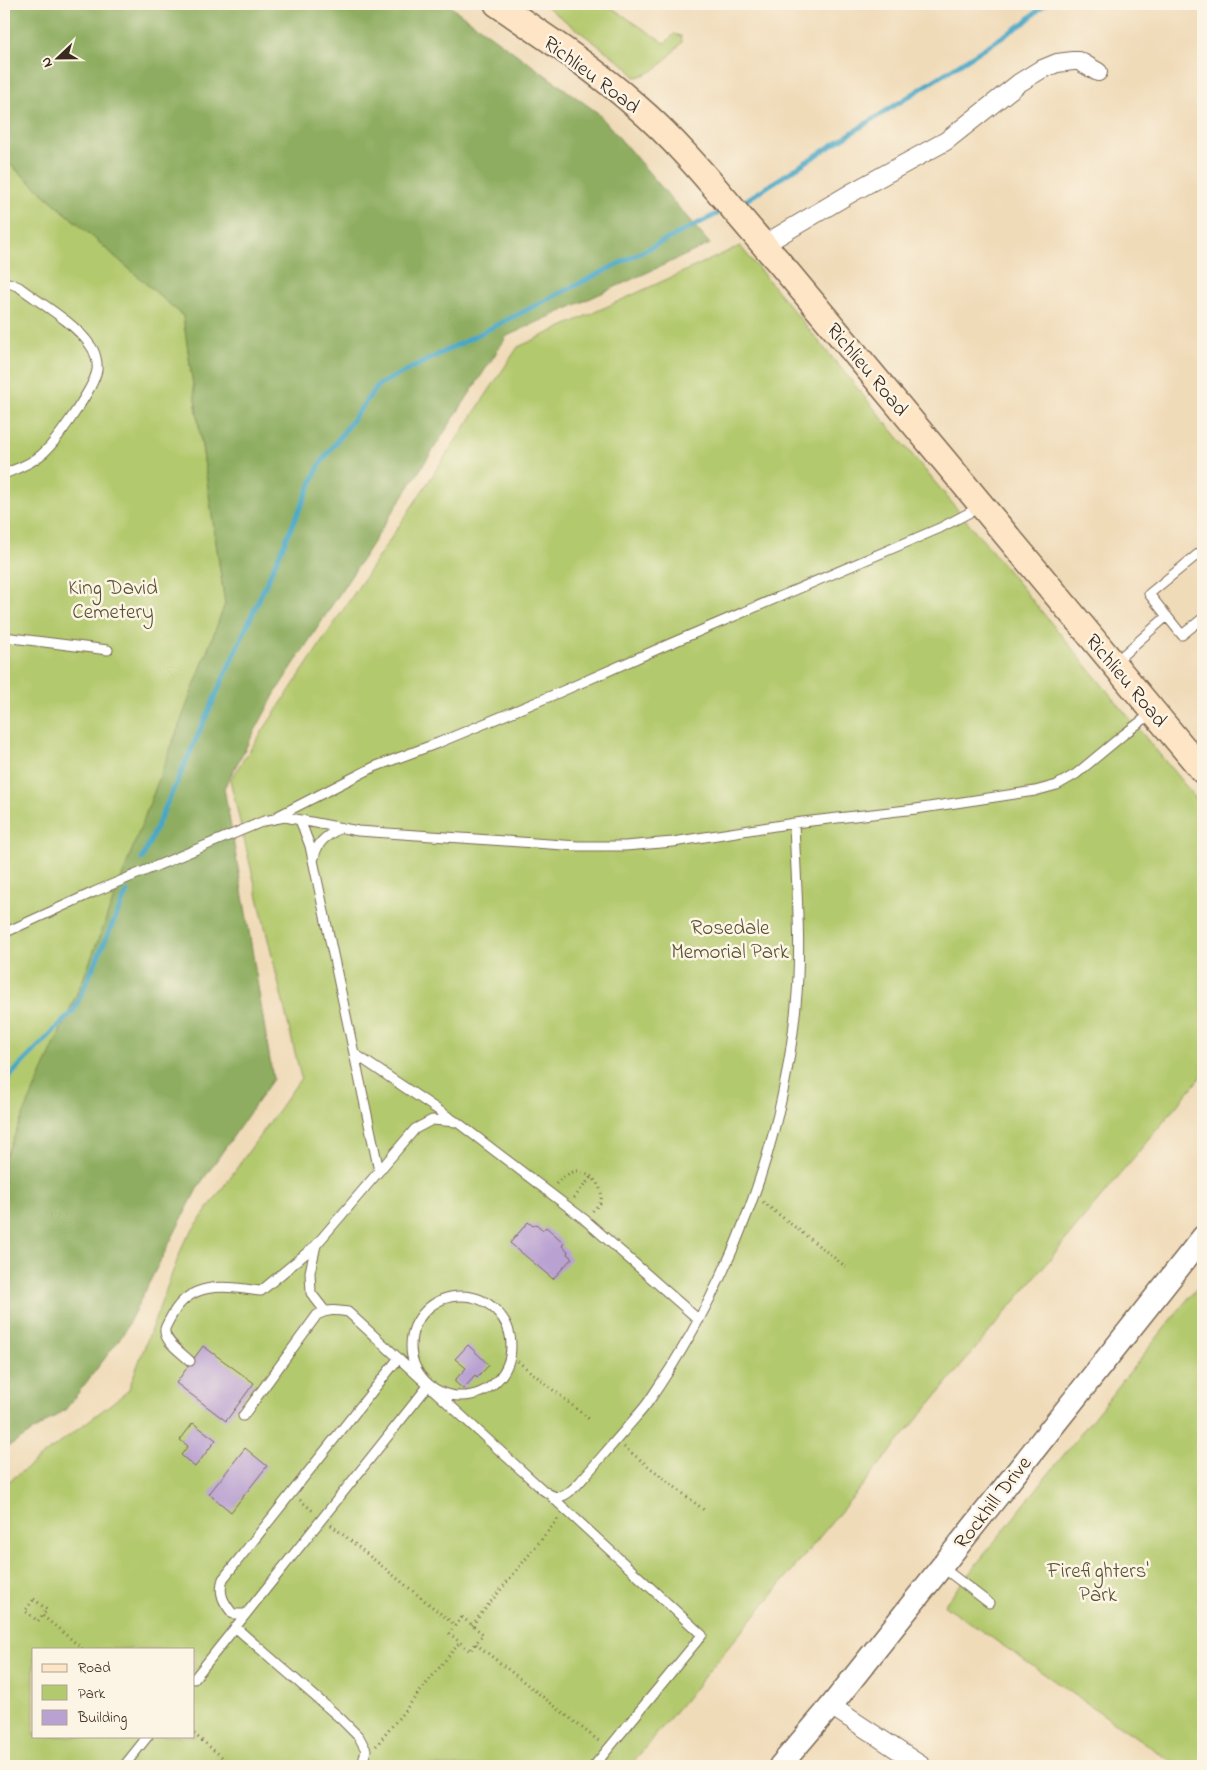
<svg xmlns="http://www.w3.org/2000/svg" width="1207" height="1770" viewBox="0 0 1207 1770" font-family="'Indie Flower',sans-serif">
<rect width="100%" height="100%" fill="#fcf5e5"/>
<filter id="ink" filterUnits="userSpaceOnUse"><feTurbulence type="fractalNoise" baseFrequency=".02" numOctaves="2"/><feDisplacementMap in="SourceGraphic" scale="10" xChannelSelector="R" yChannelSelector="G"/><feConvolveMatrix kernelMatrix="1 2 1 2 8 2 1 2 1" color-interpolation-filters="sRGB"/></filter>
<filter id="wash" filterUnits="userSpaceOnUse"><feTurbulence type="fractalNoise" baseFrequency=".0096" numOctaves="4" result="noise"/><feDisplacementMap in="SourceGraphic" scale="20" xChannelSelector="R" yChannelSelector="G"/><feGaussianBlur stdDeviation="1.12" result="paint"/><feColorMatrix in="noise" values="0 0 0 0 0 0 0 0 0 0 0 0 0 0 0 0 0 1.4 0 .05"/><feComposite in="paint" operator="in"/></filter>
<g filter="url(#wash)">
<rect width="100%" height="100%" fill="#f0dbb9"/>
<path fill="#b3c96d" stroke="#777a46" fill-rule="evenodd" d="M543,4h63l59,39 9,-9 7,2 1,6c-14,15 -25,32 -47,35l-8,-10z
M4,159l179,157 42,288 -59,239 -162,319z
M740,246l463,561v267l-573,692h-626v-281l124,-94 56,-149 117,-164 -71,-298 288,-433zM34,1649h160v87h-160z
M1203,1280v486h-25l-234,-161z"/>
<path fill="#8ead60" stroke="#646c3f" d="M4,4h443l151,109 112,131 -203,92 -230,354 -53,98 23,131 26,160 -75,108 -76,149 -57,74 -61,40v-291l80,-182 141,-373 -42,-288 -179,-157z"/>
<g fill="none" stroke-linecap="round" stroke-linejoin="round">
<path stroke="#47a7c6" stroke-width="5" d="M740,204l284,-181 21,-19
M142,859l178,-395 58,-79 341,-172
M4,1082l70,-72 53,-118"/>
</g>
<g id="blocks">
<path fill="#b9a1d2" d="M528,1222l5,4 3,-2 7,6 3,-3 18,16 -2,3 6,5 -1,3 5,4 -19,21 -43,-36z
M468,1345l21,20 -12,13 -2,-2 -12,13 -9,-8 12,-13 -11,-9z
M203,1346l51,37 -28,38 -50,-38z
M193,1423l23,17 -21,27 -14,-12 7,-9 -8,-6z
M245,1448l22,18 -36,46 -22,-18z"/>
</g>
</g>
<g filter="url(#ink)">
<use href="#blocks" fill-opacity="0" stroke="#7a6854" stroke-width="1"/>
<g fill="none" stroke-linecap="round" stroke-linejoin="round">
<g stroke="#7a6854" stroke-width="11">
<path id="service" d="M4,283h5l10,4c21,16 56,36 71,58 5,6 8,17 7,25 -3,18 -42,74 -56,85 -10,9 -25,14 -37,19
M1203,550l-54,44 33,41 21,-17
M4,637l104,13
M1114,663l53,-47
M278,816l96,-49 64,-24 120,-50 109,-48 273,-117 40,-21
M300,820l10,26 69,325
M314,858c3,-17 13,-22 26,-30
M4,933l90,-41 170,-71 21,-4 73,14 220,15h47l48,-4 121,-19 122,-14 119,-18 22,-6 19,-11 47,-39 29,-22
M355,1054l101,68
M411 1346a50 50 0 1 1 100 0a50 50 0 1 1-100 0Z
M325,1311l-14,-18 -1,-21 6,-27 99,-116 17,-9 25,2 127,97 115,101
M190,1361c-8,-8 -27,-20 -25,-32 1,-4 5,-10 7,-14 20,-36 55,-28 89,-24l55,-46
M243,1416l74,-101c11,-6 19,-5 31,-3l195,178c16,12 22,7 35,-6 16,-18 31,-36 47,-54 8,-10 17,-19 24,-29 81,-118 134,-254 147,-396 6,-60 0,-121 -2,-182
M552,1497l150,138 -108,131
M942,1567l47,36
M246,1614h-13c-9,-11 -15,-20 -10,-35l175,-220
M235,1627l105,91 19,19 7,13 -3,12 -4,4
M194,1679l234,-293
M124,1766l24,-30"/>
</g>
<g stroke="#7a6854" stroke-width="20">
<path id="minor" d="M763,245l88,-52 95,-52 73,-58 21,-13 17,-7 16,-2h6l19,11
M831,1706l91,60"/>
</g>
<g stroke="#7a6854" stroke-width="25">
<path id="tertiary" d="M780,1766l51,-60 372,-469"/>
</g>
<g stroke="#7a6854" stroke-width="28">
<path id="secondary" d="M497,4c47,32 95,63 138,101 54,46 96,104 143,156l425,510"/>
</g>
<path stroke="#7a6854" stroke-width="3" stroke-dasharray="1 4" stroke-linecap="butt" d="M556,1184c5,-6 14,-12 21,-13 14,0 29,18 23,32 -2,3 -6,6 -8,9
M574,1198l17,-21
M763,1202l83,65
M510,1355l79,64
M624,1447l80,63
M300,1500l14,12
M331,1525l124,100
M34,1599l13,11 -9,11 -13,-10z
M43,1616l40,33
M462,1617l21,17 -13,17 -21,-18z
M472,1625l86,-106
M476,1644l124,98
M194,1734l39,32
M376,1746l84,-104"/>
<use href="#service" stroke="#fff" stroke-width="9"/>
<use href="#minor" stroke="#fff" stroke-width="18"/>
<use href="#tertiary" stroke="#fff" stroke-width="22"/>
<use href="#secondary" stroke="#fde5c5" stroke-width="25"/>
</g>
</g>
<g text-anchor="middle" stroke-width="5" stroke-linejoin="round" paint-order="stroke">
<g font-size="21" fill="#3b2a1e" stroke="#fcf5e5">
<text transform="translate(592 74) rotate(37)" y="7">Richlieu Road</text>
<text transform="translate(868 369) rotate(50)" y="7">Richlieu Road</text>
<text transform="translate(1127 680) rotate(50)" y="7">Richlieu Road</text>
<text transform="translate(992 1502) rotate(-52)" y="7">Rockhill Drive</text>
</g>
<g font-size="21" fill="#595232" stroke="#fcf5e5">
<text x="113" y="594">King David<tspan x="113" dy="24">Cemetery</tspan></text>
<text x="730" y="934">Rosedale<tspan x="730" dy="24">Memorial Park</tspan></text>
<text x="1098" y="1577">Firefighters'<tspan x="1098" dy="24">Park</tspan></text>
</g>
</g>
<rect width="1207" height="1770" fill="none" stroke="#fcf5e5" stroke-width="20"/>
<rect x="32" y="1648" width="162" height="90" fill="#fcf5e5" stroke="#afa495"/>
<rect x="42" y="1664" width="25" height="8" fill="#fde5c5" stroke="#afa495"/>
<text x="78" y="1672" font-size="15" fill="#3b2a1e">Road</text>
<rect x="42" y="1685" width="25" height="15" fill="#b3c96d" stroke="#afa495"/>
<text x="78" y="1698" font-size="15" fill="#3b2a1e">Park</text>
<rect x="42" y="1710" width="25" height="15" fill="#b9a1d2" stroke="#afa495"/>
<text x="78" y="1722" font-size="15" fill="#3b2a1e">Building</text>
<g transform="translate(58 58) rotate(248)" stroke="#fcf5e5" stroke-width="4" paint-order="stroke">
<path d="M0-4L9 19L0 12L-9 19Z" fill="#3b2a1e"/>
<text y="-8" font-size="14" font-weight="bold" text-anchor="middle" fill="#3b2a1e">N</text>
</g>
</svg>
